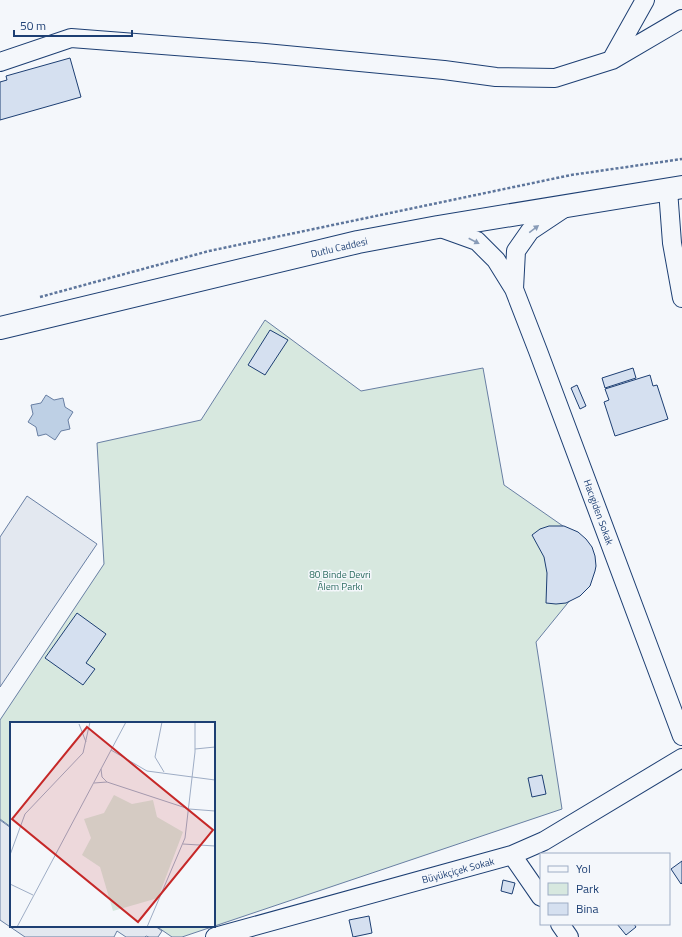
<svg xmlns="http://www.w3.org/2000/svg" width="682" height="937" viewBox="0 0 682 937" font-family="'Titillium Web',sans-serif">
<rect width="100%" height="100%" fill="#f4f7fb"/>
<path fill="#d7e8df" stroke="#687fa3" d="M265,320l96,71 122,-23 21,117 69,48 -2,66 -35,43 26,167 -380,128h-10l-16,-11h58v-203h-203v104l-11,-8v-99l104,-156 -7,-121 104,-23z"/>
<path fill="#e3e8f0" stroke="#687fa3" d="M27,496l70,48 -97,143v-150z
M0,820l11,8v98h144l7,5 -4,6h-9l-3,-1 -1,1h-19l-9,-6 -3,6h-89l-25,-17z"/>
<path fill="#bed0e5" stroke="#687fa3" d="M46,395l8,5 9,-2 2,9 8,5 -5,8 2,9 -9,2 -6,9 -9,-6 -8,2 -2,-9 -8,-5 5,-8 -2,-9 10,-2z"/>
<path fill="#d5e0f0" stroke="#1d3f73" d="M70,58l11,39 -81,23v-38l7,-2 -1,-4z
M270,330l18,10 -23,35 -17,-10z
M633,368l3,10 -31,10 -3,-10z
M650,375l3,11 4,-1 11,34 -53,17 -11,-34 5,-2 -4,-11z
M577,385l9,21 -6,3 -9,-21z
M549,526h15l14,6 8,7 6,8 3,9 1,10 -1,5 -5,15 -10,10 -14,7 -10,1 -10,-1 1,-30 -3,-16 -12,-22 8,-6z
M77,613l29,21 -20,29 9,6 -12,16 -38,-27z
M542,775l4,19 -14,3 -4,-19z
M682,861v22l-1,1 -10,-15z
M503,880l12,3 -3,11 -11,-3z
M369,916l3,17 -19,4 -4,-17z
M617,924h17l2,3 -10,8z"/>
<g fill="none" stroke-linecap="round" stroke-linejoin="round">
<g stroke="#1d3f73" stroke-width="20">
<path id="minor" d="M612,59l33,-59
M0,62l71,-24 194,15 179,17 52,7 59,1 57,-18 70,-41
M668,190l4,53 10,55
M438,227l39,14 19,19 18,29 2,-38 14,-20 36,-24
M514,289l24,62 144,385
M512,855l29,42
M560,924l9,13
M215,937l297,-82 32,-14 138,-83"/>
</g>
<g stroke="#1d3f73" stroke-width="24">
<path id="major" d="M0,328l358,-86 80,-15 244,-40"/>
</g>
<path stroke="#5e769c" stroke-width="2.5" stroke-dasharray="3 2" stroke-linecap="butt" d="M40,297l169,-46 362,-76 111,-16"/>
<use href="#minor" stroke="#f4f7fb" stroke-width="18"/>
<use href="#major" stroke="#f4f7fb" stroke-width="22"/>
</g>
<defs><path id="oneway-solid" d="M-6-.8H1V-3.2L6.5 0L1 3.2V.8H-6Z"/></defs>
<g fill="#889bb7">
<use href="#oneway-solid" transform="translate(534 229) rotate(-37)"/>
<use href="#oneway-solid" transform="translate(474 241) rotate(27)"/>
</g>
<g text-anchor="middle" stroke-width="3" stroke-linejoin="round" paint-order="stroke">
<g font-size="10" fill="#1d3f73" stroke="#f4f7fb">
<text transform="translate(339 247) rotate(-13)" y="4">Dutlu Caddesi</text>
<text transform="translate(599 512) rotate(70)" y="4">Hacıgiden Sokak</text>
<text transform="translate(458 870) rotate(-15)" y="4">Büyükçiçek Sokak</text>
</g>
<g font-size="10" fill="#2c6c60" stroke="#f4f7fb">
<text x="340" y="578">80 Binde Devri<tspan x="340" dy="12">Âlem Parkı</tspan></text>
</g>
</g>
<g transform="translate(10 722)">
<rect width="205" height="205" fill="#f4f7fb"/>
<path d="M104,73l18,9 21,-4 4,17 26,15 -25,66 -45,13 -13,-44 -18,-12 9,-17 -7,-19 20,-6z" fill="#d7e8df"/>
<path fill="none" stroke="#9eadc5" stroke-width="1" d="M152,0l-7,35 9,15M69,2l7,18M185,27l20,-2M101,28l36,21 68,9M97,60l82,27 26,2M84,61l13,-1 -5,-5 -1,-8M173,122l32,2M0,133l15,-41 58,-61 7,-31M0,162l23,11M7,205l109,-205M137,205l38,-89 10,-86v-30"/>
<path fill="#c62828" fill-opacity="0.15" stroke="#c62828" stroke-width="2" d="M77,5l126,103 -75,92 -126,-103z"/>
<rect width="205" height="205" fill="none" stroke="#1d3f73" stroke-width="2"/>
</g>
<rect x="540" y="853" width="130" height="72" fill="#f4f7fb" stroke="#9eadc5"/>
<rect x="548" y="866" width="20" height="6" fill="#f4f7fb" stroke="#9eadc5"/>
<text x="576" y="873" font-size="12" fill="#1d3f73">Yol</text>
<rect x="548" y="883" width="20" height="12" fill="#d7e8df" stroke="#9eadc5"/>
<text x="576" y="893" font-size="12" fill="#1d3f73">Park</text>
<rect x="548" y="903" width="20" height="12" fill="#d5e0f0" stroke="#9eadc5"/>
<text x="576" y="913" font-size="12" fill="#1d3f73">Bina</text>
<path d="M14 30v6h118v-6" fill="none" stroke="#1d3f73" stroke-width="2"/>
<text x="20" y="30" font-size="12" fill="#1d3f73" stroke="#f4f7fb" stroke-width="3" paint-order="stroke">50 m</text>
</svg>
